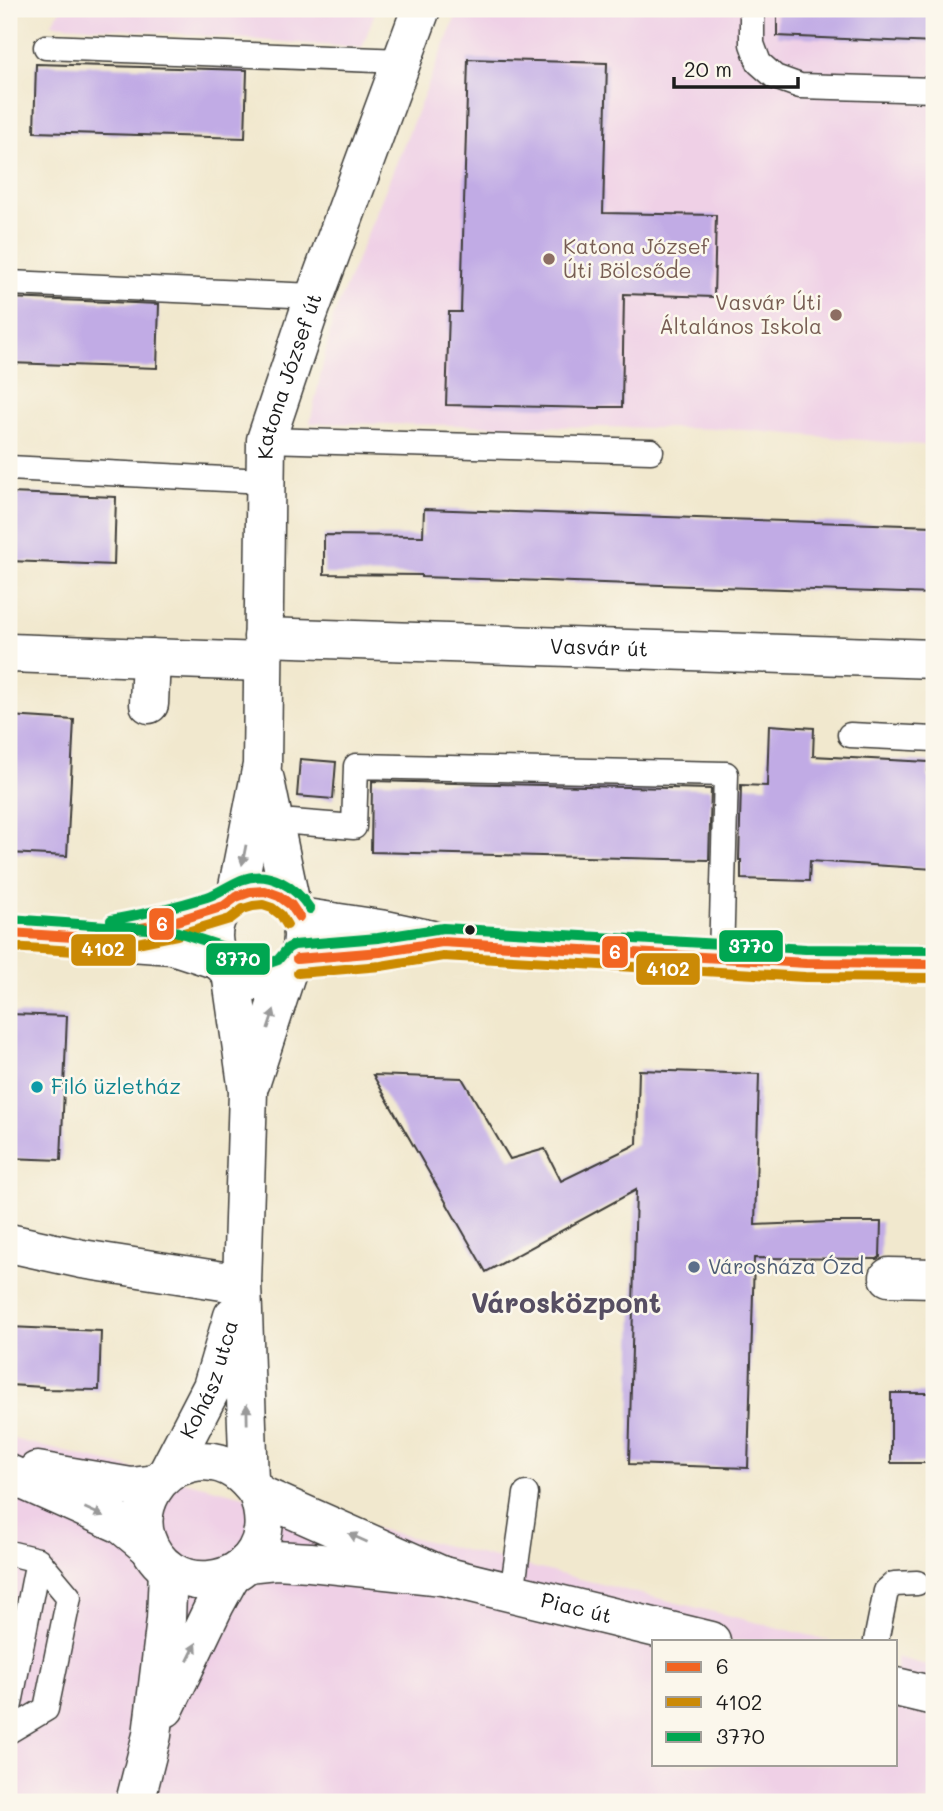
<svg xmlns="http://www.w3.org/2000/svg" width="943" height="1811" viewBox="0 0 943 1811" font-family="Mali,sans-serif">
<rect width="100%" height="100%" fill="#fbf7ec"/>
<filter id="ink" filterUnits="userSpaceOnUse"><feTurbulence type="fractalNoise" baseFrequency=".0143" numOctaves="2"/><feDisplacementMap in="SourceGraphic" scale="14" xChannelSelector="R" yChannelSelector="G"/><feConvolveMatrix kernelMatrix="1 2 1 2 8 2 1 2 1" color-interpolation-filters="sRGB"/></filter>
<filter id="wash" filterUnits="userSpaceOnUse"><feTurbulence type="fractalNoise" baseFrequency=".00686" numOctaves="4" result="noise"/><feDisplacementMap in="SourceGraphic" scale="28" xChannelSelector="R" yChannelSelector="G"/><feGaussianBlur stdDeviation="1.57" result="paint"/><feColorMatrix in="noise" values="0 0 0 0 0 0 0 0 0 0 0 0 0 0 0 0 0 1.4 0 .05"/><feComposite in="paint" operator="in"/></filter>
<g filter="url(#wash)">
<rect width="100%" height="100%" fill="#f1e8ce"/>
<path fill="#efd0e6" d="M61,9h315l-14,39 -311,-24z
M459,9h475v437l-202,-17 -422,-6 23,-105z
M9,1438l823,203h-178v123h242v-107l38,10v135h-925z"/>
<g id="blocks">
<path fill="#c1abe5" d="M777,9h157v34l-157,-7z
M468,59l139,4 -4,150 113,2 -2,82 -90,-3 -2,113h-22v1l-154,-3 3,-93h12z
M36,64l211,6 -2,68 -211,-6z
M9,298l150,6 -2,64 -148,-5z
M9,493l107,4 -2,68 -105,-4z
M424,509l510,17v68l-513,-17v-2l-97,-1v-39l99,1z
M9,716l65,4 -7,136 -58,-3z
M769,725l45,3 -1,28 116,6 -1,16 6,1v90l-124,-8 -1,20 -68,-2v-19h-2l2,-75 26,1z
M300,759l36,3 -3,37 -36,-3z
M372,781l339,8 -2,71 -338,-8z
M9,1014l58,2 -6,144 -52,-2z
M639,1070l120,4 -4,151 74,-3h52l-1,35 -3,2 -123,-1 -6,210 -119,-4 7,-274 -150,82 -113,-197 89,3 48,81 35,-10 16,32 76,-37z
M9,1327l92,4 -2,59 -56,-1v-2l-34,-2z
M891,1393h43v70h-43z"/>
</g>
</g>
<g filter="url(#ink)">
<use href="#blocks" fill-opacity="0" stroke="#3c3b37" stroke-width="2"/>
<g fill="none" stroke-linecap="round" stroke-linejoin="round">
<g stroke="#3c3b37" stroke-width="27">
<path id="lane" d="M752,9v35l7,19 16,14 25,9 134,4
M46,47l356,14
M9,283l306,13
M266,440l385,11
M9,468l256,13
M850,735l84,4
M292,822l62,5 2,-61 370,8 -5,184
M9,1553l29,7 -29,149
M512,1593l14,-99
M876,1641l10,-50 8,-7 23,-1
M9,1731l37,-22 23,-112 -31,-37"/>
</g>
<g stroke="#3c3b37" stroke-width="41">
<g id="street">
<path id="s1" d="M263,637l671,22"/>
<path d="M9,653l253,9"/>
<path d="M149,704l2,-46"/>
<path d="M265,780l26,125"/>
<path id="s2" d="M236,897l26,-132 4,-325 42,-125 113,-306"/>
<path d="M231,972l17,119 -6,193 7,198"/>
<path d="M251,1082l36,-111"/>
<path d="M9,1243l73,16 160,25"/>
<path d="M889,1277l45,1"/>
<path id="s3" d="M168,1472l44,-85 21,-71"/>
<path d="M165,1708l50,-104 16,-29"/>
<path d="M135,1802l17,-67 14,-116 2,-49"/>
</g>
</g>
<g stroke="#3c3b37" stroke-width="41">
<g id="secondary">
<circle cx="258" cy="936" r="45"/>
<path d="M299,917l87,13 56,12 364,21 128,1"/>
<path d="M129,931l44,-9 51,-16"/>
<path d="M9,933l163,12 49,16"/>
<path d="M297,959l83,-7 33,-5"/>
<path d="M37,1471l94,16 25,-3"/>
<path d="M9,1474l112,50 28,23"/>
<path d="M258,1494c4,12 7,24 5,37 -11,62 -98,67 -117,7 -5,-16 -2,-33 6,-47 17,-29 56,-39 84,-20 9,6 16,14 22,23l185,82"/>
<path id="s4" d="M247,1563l28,-3 35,2 133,14 268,65"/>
<path d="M896,1687l38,9"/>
</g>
</g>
<use href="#lane" stroke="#fff" stroke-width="24"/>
<use href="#street" stroke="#fff" stroke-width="38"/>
<use href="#secondary" stroke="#fff" stroke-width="38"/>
<g stroke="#fbf7ec" stroke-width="16">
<path id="bus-1" d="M9,933l80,5 84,-16 51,-16 12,-9 14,-5 15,-1 14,5 12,9 8,12
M297,959l83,-7 62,-10 364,21 128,1"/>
</g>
<g stroke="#fbf7ec" stroke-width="16">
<path id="bus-2" d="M9,947l83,5 85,-17 53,-16 13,-10 10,-3 10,-1 9,3 9,7 6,10
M298,973l83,-7 62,-10 362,21 129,1"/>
</g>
<g stroke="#fbf7ec" stroke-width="16">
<path id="bus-3" d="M10,919l165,12 52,17 13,13 9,4 9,2 20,-7 10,-12 6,-3 84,-7 65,-10 363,21 128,1
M111,920c33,-6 64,-13 96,-23 12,-4 22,-12 34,-17 28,-11 54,6 69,29"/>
</g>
<use href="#bus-1" stroke="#f26522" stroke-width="10"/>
<use href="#bus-2" stroke="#cb8a06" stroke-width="10"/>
<use href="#bus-3" stroke="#00a651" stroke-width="10"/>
</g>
<defs><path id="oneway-solid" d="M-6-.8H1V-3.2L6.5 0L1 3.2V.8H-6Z" transform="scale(1.75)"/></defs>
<g fill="#999">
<use href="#oneway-solid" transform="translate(244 855) rotate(101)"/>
<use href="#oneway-solid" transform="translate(271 1019) rotate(-72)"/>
<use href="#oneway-solid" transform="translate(247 1414) rotate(-91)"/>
<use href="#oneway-solid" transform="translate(94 1512) rotate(24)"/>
<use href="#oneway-solid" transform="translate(358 1538) rotate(-156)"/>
<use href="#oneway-solid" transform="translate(192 1652) rotate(-64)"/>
</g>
</g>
<g fill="#8d6e63" stroke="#fbf7ec" stroke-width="2.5">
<circle cx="549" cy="259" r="7"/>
<circle cx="836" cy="315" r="7"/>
</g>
<circle fill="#1c1c1c" stroke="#fbf7ec" stroke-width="2.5" cx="470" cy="930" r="6"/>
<circle fill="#0f9aa8" stroke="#fbf7ec" stroke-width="2.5" cx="37" cy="1087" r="7"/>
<circle fill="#5c6f8a" stroke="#fbf7ec" stroke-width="2.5" cx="694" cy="1267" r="7"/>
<g text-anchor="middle" stroke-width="5" stroke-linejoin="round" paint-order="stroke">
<g font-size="21" fill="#785e54" stroke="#fbf7ec" text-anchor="start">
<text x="563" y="254">Katona József<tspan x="563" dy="24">Úti Bölcsőde</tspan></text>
<text x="822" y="310" text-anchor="end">Vasvár Úti<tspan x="822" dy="24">Általános Iskola</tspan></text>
</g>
<g font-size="21" fill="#1c1c1c" stroke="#fbf7ec">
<text dy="7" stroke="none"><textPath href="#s2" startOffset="527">Katona József út</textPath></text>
<text dy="7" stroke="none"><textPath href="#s1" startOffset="336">Vasvár út</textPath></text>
<text dy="7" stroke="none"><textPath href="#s3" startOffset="102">Kohász utca</textPath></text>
<text dy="7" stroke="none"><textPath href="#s4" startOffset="334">Piac út</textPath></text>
</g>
<g font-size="21" fill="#0d838f" stroke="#fbf7ec" text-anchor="start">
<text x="51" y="1094">Filó üzletház</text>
</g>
<g font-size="21" fill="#4e5e75" stroke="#fbf7ec" text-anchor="start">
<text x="708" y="1274">Városháza Ózd</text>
</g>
<g font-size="28" font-weight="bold" fill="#564e62" stroke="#fbf7ec">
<text x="566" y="1313">Városközpont</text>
</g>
</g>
<g stroke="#fbf7ec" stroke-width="2.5">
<rect x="148" y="907" width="27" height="34" rx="7" fill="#f26522"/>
<rect x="718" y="929" width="66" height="34" rx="7" fill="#00a651"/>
<rect x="70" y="933" width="67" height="34" rx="7" fill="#cb8a06"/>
<rect x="601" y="935" width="28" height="34" rx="7" fill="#f26522"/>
<rect x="205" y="942" width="66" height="34" rx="7" fill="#00a651"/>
<rect x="635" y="952" width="66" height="34" rx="7" fill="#cb8a06"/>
</g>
<g font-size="19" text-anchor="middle" font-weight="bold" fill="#fff">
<text x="162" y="931">6</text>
<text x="751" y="953">3770</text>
<text x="103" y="956">4102</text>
<text x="615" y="959">6</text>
<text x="238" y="966">3770</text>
<text x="668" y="976">4102</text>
</g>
<rect width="943" height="1811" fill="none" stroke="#fbf7ec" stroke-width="35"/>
<rect x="652" y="1640" width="245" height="126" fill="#fbf7ec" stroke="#a29f99" stroke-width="2"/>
<rect x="666" y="1662" width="35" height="10" fill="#f26522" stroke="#a29f99" stroke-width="2"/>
<text x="716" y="1674" font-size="21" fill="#1c1c1c">6</text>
<rect x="666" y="1697" width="35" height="10" fill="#cb8a06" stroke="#a29f99" stroke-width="2"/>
<text x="716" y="1710" font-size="21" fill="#1c1c1c">4102</text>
<rect x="666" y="1732" width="35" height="10" fill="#00a651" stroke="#a29f99" stroke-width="2"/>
<text x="716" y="1744" font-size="21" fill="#1c1c1c">3770</text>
<path d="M674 77v10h124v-10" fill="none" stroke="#1c1c1c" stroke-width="3.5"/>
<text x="684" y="77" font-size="21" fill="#1c1c1c" stroke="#fbf7ec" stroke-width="5" paint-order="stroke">20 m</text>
</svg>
